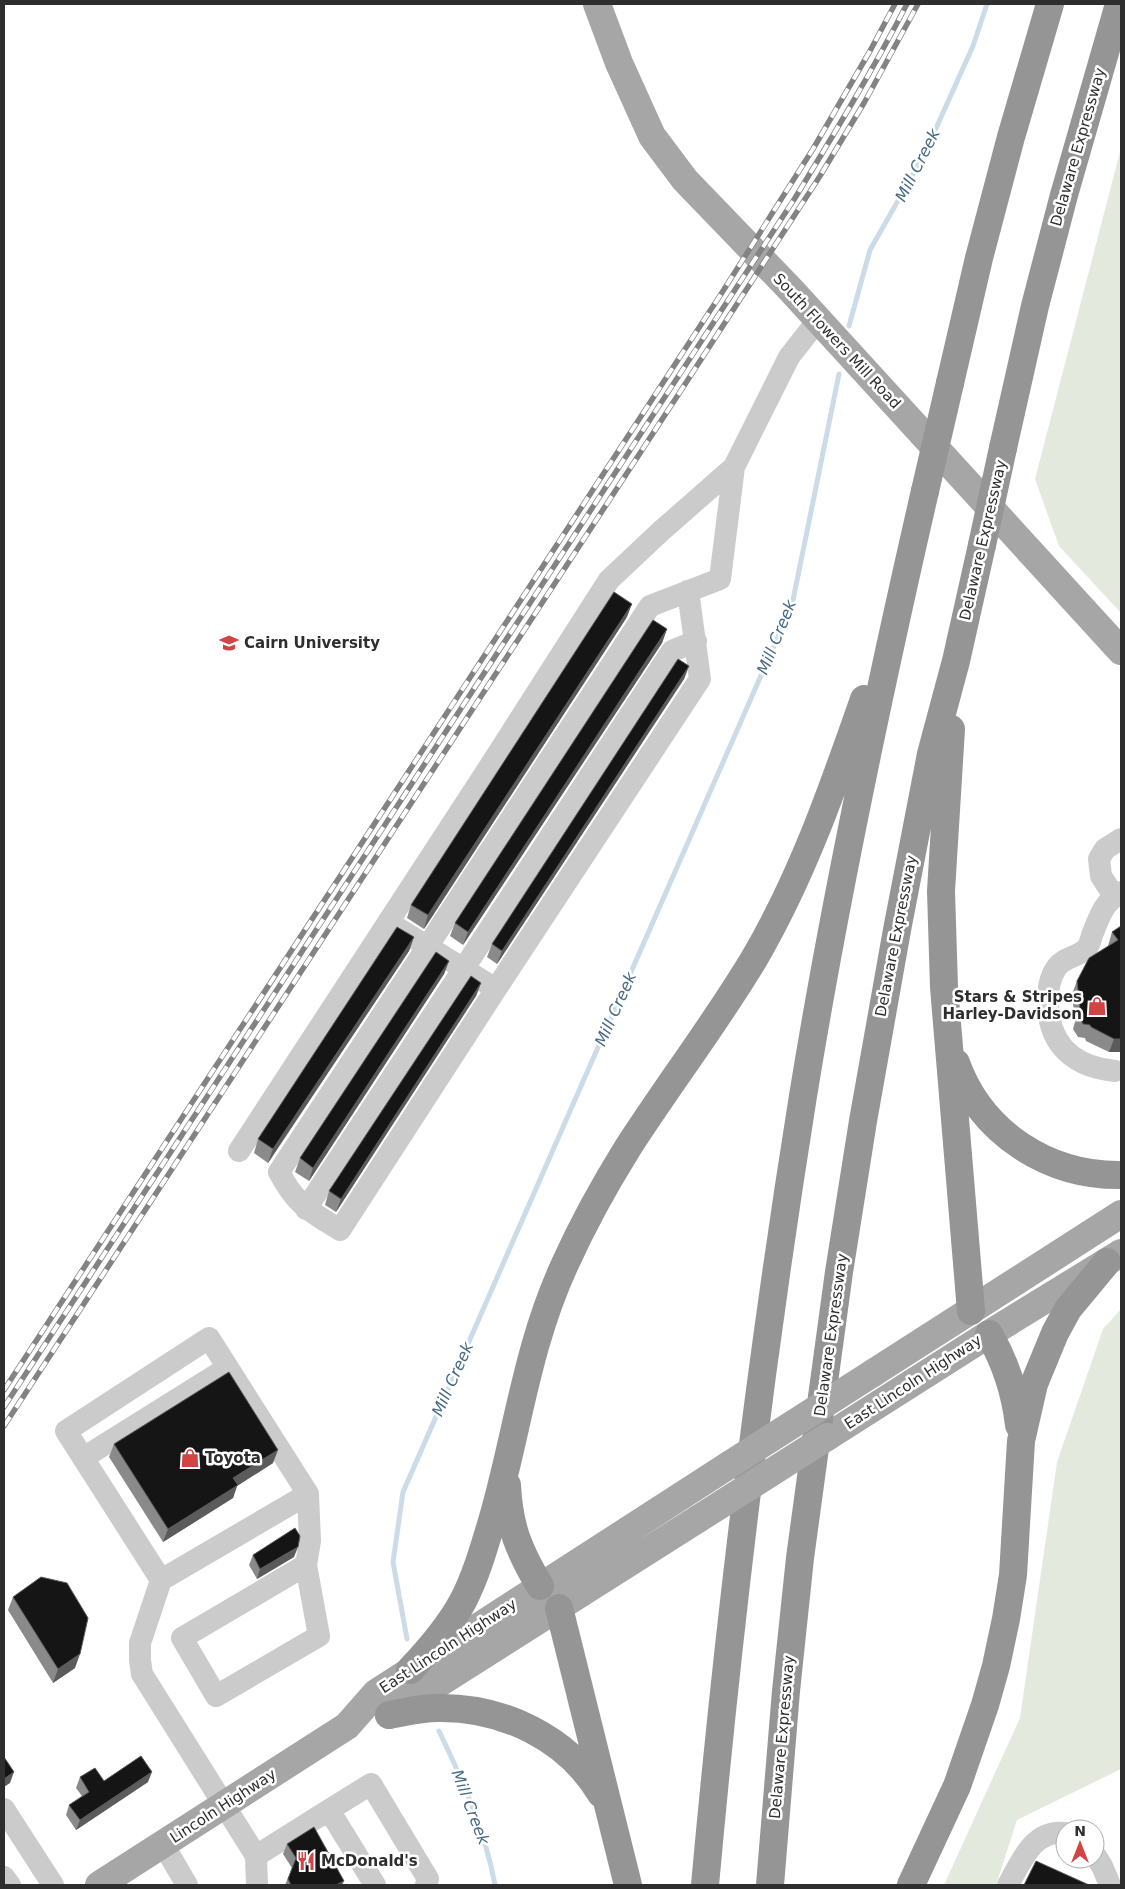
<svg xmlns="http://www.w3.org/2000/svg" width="1125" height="1889" viewBox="0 0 1125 1889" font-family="'DejaVu Sans',sans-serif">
<rect width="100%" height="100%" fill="#fff"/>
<path fill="#e3eadd" d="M1121,148v465l-62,-67 -24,-67z
M1121,1309v460l-104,51 -21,65h-52l76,-167 37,-256 46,-133z"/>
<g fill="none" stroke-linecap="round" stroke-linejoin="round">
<path stroke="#cbdbe7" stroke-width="5" d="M849,326l21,-76 54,-95 49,-109 14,-42
M407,1639l-14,-77 10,-70 389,-887 47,-231
M439,1731c24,50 46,100 56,154"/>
<path stroke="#cbcbcb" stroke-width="22" d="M688,591l12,88 -204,310 -156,241c-30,-19 -44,-25 -61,-58 125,-188 247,-377 371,-566l70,-27 14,-112 55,-110 29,-37
M1114,896l-13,-20 -2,-17 6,-10 16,-10
M388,922l108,67
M1115,1071c-40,-4 -66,-25 -67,-67 -1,-12 2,-28 9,-37 7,-10 21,-10 29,-18 3,-3 5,-10 6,-14 8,-19 11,-32 29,-43
M239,1151l249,-382 121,-189 51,-48 74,-65
M306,1209l366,-558 24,-10
M83,1458l144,-90
M306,1565l-124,73 34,58 103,-60 -13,-71 4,-24 -2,-47
M161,1580l-95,-149 143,-93 99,156 -147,86 -21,63v17l2,14 114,182 1,29
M4,1809l49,76
M329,1810l42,-26 57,95 -2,6
M163,1844l24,41
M1095,1855l7,11 8,19
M256,1856l73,-46 46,75
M4,1877l6,8
M1008,1885c13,-23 25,-56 57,-52"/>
<path stroke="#a6a6a6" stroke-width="28" d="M597,4l22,59 33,73 33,44 106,110 330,361
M873,1373l248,-159
M827,1437l162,-103 132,-81
M389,1715l309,-196
M99,1885l248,-159 29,-33 353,-228"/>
<path stroke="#959595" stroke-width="28" d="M950,383l29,-125 32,-121 39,-133
M1003,448l32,-142 29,-111 55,-191
M951,729l-10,162 3,96 27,324
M956,1063c25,70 92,113 165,112
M989,1334c17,29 26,57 30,91
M507,1485c2,42 12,66 33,101
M559,1608l69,277
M410,1670c20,-21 39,-43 53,-69 14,-27 22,-57 31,-87 24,-85 33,-168 71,-250 18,-40 39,-78 62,-115 41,-64 88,-125 127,-190 48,-82 79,-171 110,-260
M389,1715c16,-3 32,-7 49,-7 65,-1 130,30 163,86
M705,1885c24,-264 56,-527 98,-789 33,-203 76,-405 122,-605
M770,1885l16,-194 14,-133 39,-286 24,-151 34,-191 34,-176 25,-93 26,-116
M911,1885l46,-99 28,-81 11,-39 10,-47 7,-44 8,-134 13,-57 21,-51 13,-24 39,-47"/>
<g stroke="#838383" stroke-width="5.5">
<path id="rail" d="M4,1390l719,-1099 90,-142 57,-98 25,-47
M4,1407l791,-1209c39,-64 78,-128 112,-194
M4,1426l674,-1031 142,-219 44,-73 54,-99"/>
</g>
<use href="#rail" stroke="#fff" stroke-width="4" stroke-dasharray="11" stroke-linecap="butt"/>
<path stroke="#a6a6a6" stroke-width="28" d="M729,1465l144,-92
M698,1519l129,-82"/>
<path stroke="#959595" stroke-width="28" d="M925,491l25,-108
M982,545l21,-97"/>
</g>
<path fill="#8a8a8a" d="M627,617l-203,312 -17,-11 4,-13z
M667,629l-5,14 -199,302 -13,-9 5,-13z
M689,666l-5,13 -187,285 -10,-7 5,-13z
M1121,926v126h-12l-23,-11 -1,-3 -7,-1 -5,-8 2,-7 -3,-28 5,-13 31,-35 4,-14z
M414,937l-5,14 -141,212 -14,-10 4,-14z
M449,961l-5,13 -135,207 -14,-9 5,-14z
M481,983l-5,13 -140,216 -11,-7 4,-14z
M114,1444l159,19 -36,23 -4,12 -70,44 -54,-85z
M253,1555l41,2 -37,22 -8,-14z
M13,1597l62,71 -22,15 -45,-73z
M80,1777l24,4 44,1 -72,48 -10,-15 3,-10 13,-9 -6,-8z
M287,1844l55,41h-57l7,-17 -9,-14z"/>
<path fill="#5b5b5b" d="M632,604l-5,13 -203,312 4,-14z
M667,629l-5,14 -199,302 5,-13z
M689,666l-5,13 -187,285 5,-13z
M414,937l-5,14 -141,212 5,-14z
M449,961l-5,13 -135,207 4,-13z
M481,983l-5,13 -140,216 5,-13z
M1114,1039h7v13h-12z
M278,1450l-5,13 -36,23 -4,12 -70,44 5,-13 65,-51z
M298,1547l-4,10 -37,22 3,-10z
M80,1654l-5,14 -22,15 5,-14z
M14,1772l-4,11 -6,4v-8z
M152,1772l-4,10 -72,48 4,-10z
M344,1881l-2,4h-6z"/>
<path fill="#151515" stroke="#5b5b5b" d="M614,592l18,12 -204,311 -17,-10z
M653,620l14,9 -199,303 -13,-9z
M678,659l11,7 -187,285 -10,-7z
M1121,926v113h-7l-23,-12 -1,-2 -7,-1 -5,-9 2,-6 -3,-28 12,-23 29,-18 -6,-8z
M397,927l17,10 -141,212 -15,-10z
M436,952l13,9 -136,207 -13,-10z
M471,976l10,7 -140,216 -12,-8z
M229,1372l49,78 -45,28 5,7 -70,44 -54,-85z
M295,1528l5,8 -2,11 -38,22 -7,-14z
M41,1577l26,6 21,35 -8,36 -22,15 -45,-72z
M141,1756l11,16 -72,48 -11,-15 20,-13 -9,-15 15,-9 9,13z
M4,1757l10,15 -10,7z
M314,1827l30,54 -8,4h-45l-3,-6 8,-21 -9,-14z
M1036,1861l53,24h-65z"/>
<defs>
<g id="university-bare" transform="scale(1.5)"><path d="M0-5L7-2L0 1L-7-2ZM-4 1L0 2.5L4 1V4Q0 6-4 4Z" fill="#d24345" stroke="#fff" stroke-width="2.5" paint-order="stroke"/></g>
<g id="shop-bare" transform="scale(1.5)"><path d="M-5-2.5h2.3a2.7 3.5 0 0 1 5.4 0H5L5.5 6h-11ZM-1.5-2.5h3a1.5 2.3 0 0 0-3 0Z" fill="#d24345" stroke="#fff" stroke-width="2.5" paint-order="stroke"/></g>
<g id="restaurant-bare" transform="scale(1.5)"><path d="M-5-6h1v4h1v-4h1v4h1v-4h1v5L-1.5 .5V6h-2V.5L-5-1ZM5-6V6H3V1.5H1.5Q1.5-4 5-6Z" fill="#d24345" stroke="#fff" stroke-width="2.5" paint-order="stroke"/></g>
</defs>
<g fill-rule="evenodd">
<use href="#university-bare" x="229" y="643"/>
<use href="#shop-bare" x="1097" y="1006"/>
<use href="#shop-bare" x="190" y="1458"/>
<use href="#restaurant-bare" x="306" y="1861"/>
</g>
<g text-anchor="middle" stroke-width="5" stroke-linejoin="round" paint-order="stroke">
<g font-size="15" fill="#2e2e2e" stroke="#fff">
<text transform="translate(1078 147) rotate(-74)" y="5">Delaware Expressway</text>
<text transform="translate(837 341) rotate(47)" y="5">South Flowers Mill Road</text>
<text transform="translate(983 540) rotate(-77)" y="5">Delaware Expressway</text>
<text transform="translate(896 936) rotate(-79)" y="5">Delaware Expressway</text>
<text transform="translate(831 1335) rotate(-82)" y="5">Delaware Expressway</text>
<text transform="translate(913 1382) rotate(-33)" y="5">East Lincoln Highway</text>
<text transform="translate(448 1646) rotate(-33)" y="5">East Lincoln Highway</text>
<text transform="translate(782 1737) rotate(-85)" y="5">Delaware Expressway</text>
<text transform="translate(223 1806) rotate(-33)" y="5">Lincoln Highway</text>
</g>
<g font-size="15" font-weight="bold" fill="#2e2e2e" stroke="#fff" text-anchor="start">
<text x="244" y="648">Cairn University</text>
<text x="1082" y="1002" text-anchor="end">Stars &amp; Stripes<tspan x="1082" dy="17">Harley-Davidson</tspan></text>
<text x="205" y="1463">Toyota</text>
<text x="321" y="1866">McDonald's</text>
</g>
<g font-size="16" font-style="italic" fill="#456987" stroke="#fff">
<text transform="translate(917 165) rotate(-63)" y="6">Mill Creek</text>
<text transform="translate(776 637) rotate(-68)" y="6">Mill Creek</text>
<text transform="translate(615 1009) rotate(-66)" y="6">Mill Creek</text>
<text transform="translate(452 1379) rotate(-66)" y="6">Mill Creek</text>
<text transform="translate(471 1807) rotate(69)" y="6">Mill Creek</text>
</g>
</g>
<rect width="1125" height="1889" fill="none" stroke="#2e2e2e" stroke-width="10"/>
<g transform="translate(1080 1844)"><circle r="24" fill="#ffffff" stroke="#ababab"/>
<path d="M0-4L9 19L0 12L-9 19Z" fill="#d24345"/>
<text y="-8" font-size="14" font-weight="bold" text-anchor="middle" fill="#2e2e2e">N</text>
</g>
</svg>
